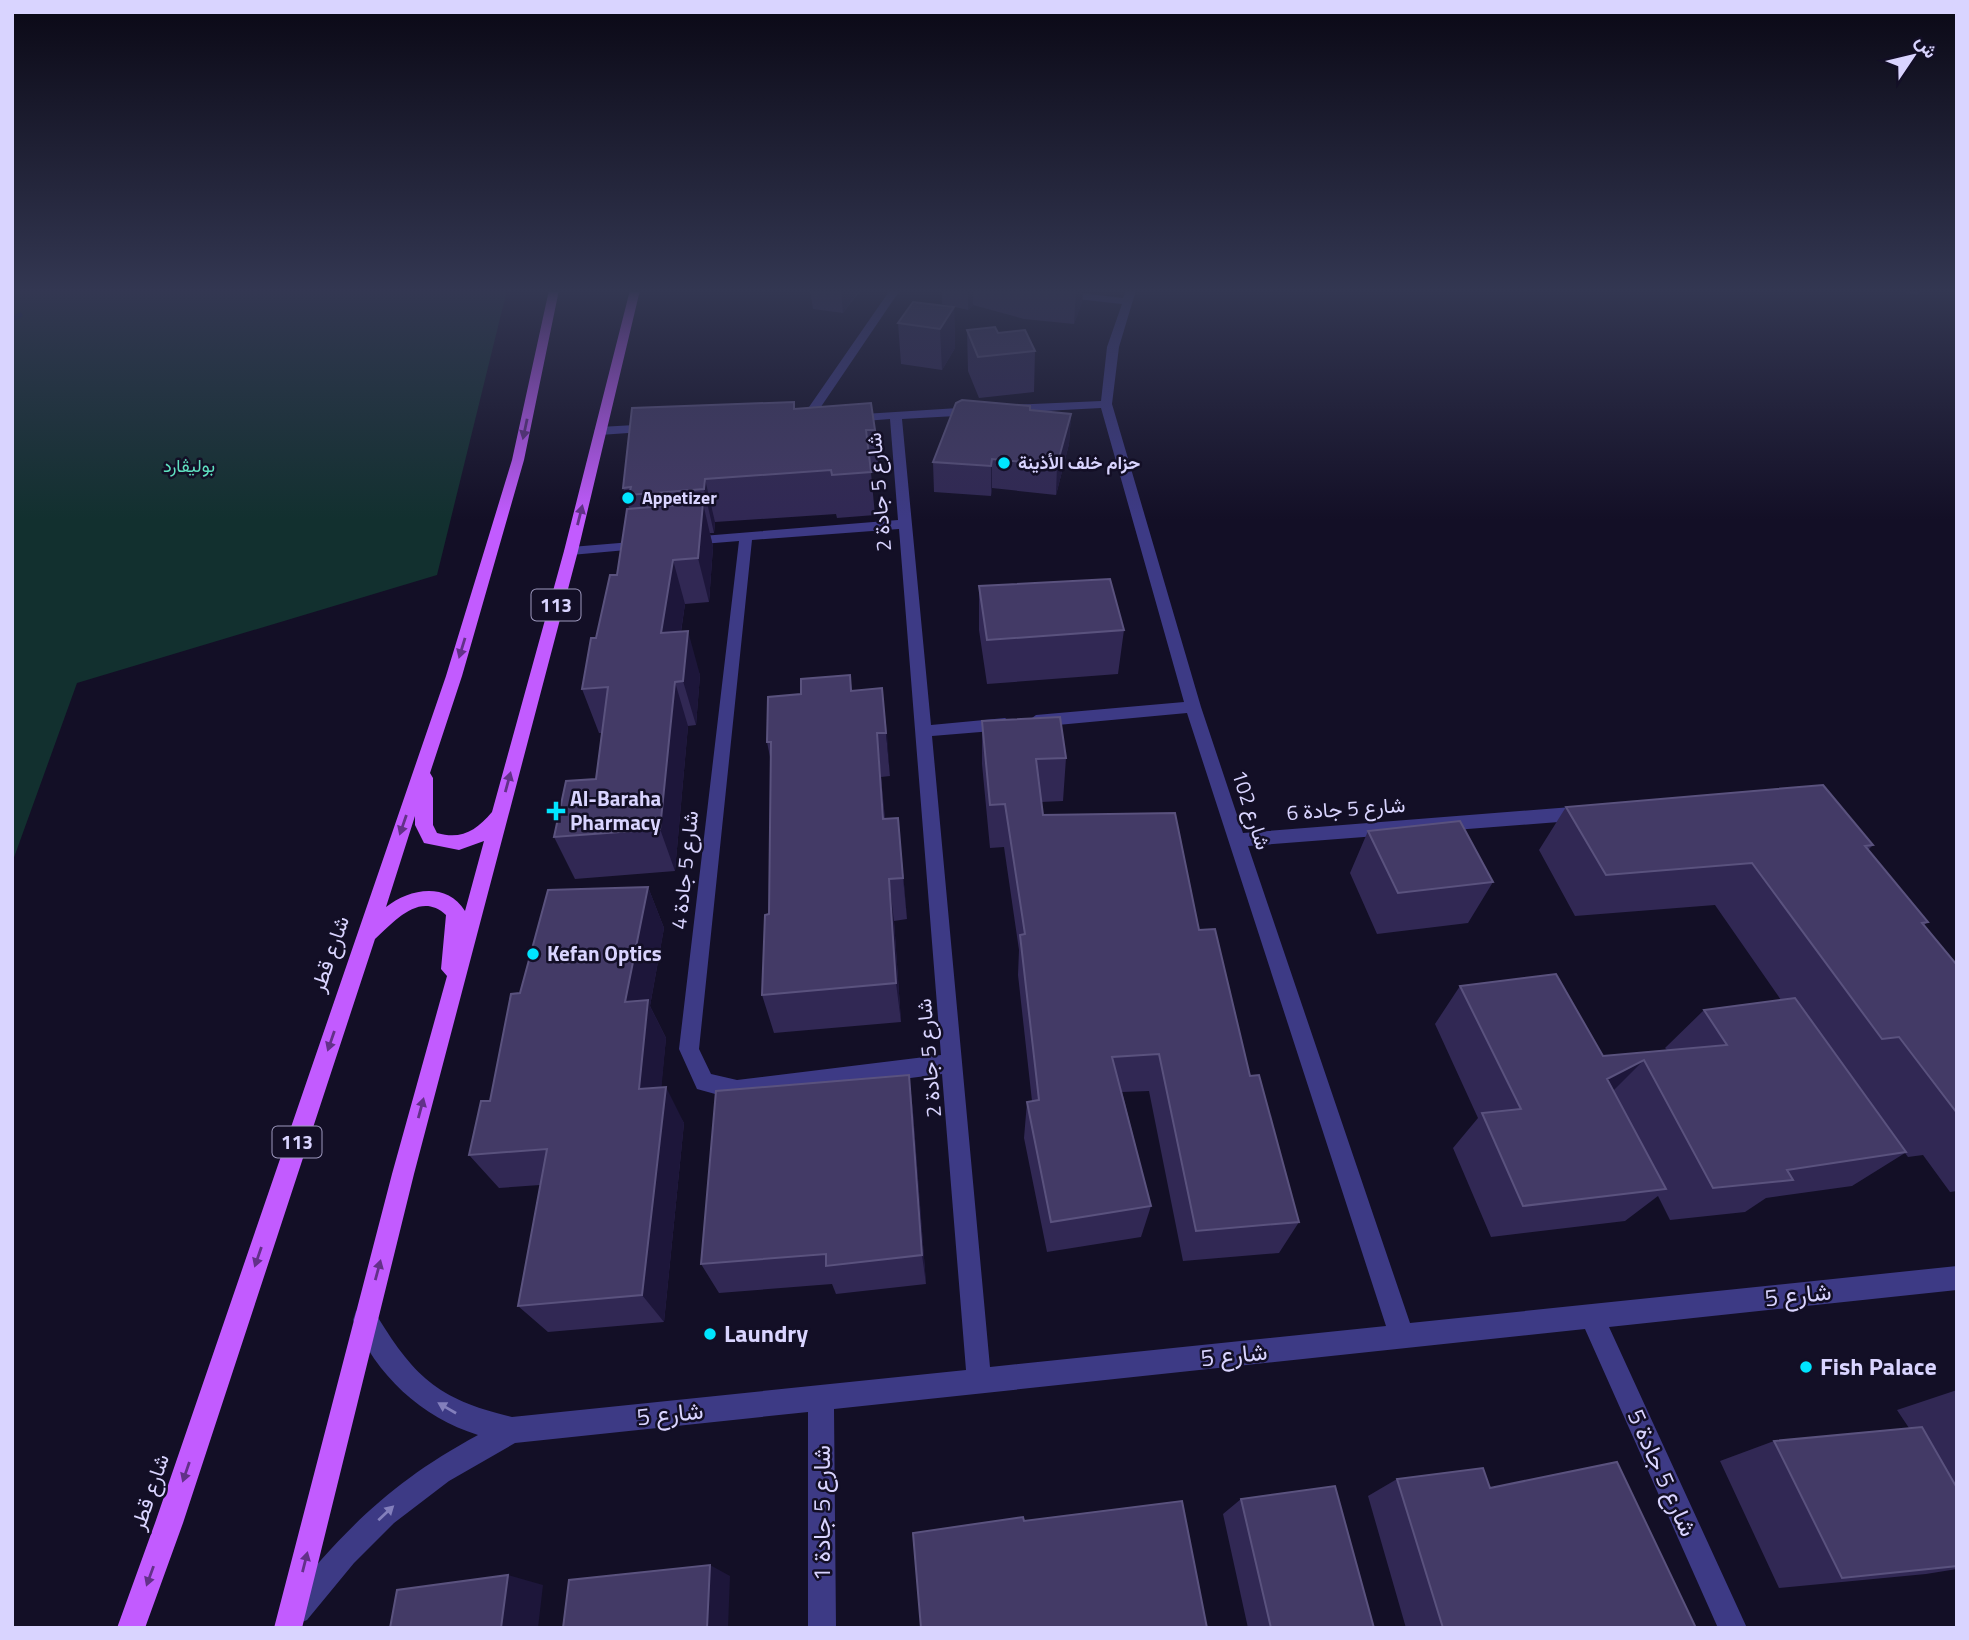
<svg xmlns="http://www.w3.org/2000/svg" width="1969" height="1640" viewBox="0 0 1969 1640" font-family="'Titillium Web',Vazirmatn,sans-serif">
<rect width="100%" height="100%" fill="#130f26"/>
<path fill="#12302f" d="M12,290h495l-70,285 -360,108 -65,180z"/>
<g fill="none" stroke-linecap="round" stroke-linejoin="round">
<path stroke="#0c2248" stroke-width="5" d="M12,319l8,-4"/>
<path fill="#3d3a85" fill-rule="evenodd" d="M890,290h10l-90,133h-8l-2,-3z
M1018,290h37l68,8 3,-8h10l-17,57 -7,57 89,303 42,126 341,-27 6,2 3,5 -3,5 -6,2 -336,26 162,477 547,-57v24l-348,37 138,301h-29l-133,-299 -751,80 2,219h-28v-216l-293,31 -66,38 -55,42 -40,40 -47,57 -10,4 -10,-4 -4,-10 4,-10c61,-74 106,-119 191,-165 -57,-18 -102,-60 -125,-115l3,-9 9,-3 9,3c40,66 63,88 138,106l454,-47 -24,-296 -205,26 -40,-11 -18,-40 60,-508 -49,4 -7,-4 7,-4 208,-17 -8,-101 -38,3 -4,-1v-6l126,-8 6,4 -6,4 -72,4 29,306 74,-7 8,6 -8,6 -73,6 58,631 396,-41 -199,-613 -151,14 -8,-6 8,-6 148,-13 -83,-294 -92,5 -6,-4 6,-4 92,-4 6,-54 15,-43 -99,-11zM899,529l42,526 -204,25 -26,-6 -12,-25 53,-509z
M652,424l4,1v6l-56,4 -6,-4 6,-4z
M644,541l5,1v6l-78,7 -7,-4 7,-4z"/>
<path fill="#c25bff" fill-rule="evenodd" d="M549,290h10l-35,170 -62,216 -32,97 3,5v47l4,8c24,7 39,-2 55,-21l72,-261 66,-261h10l-62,261 -164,623 -112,454h-28l118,-454 55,-198 -6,-7 5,-54c-26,-24 -51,6 -71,24l-192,584 -38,105h-28l38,-105 291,-847 66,-216zM415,816v9l9,18 35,7 25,-9 -19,70c-19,-30 -56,-22 -79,-4z"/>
</g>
<path fill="#312854" d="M810,290h60l-2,2 -8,-1 -17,22 -30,-4z
M942,290h144l-3,1 -1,11 -8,22 -50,-5 -51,-14 -5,5 -26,-6z
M1897,290h23l-3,5z
M954,307l1,41 -13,22 -41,-6 -3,-41z
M967,330l31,3 37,18 -1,41 -55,6 -11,-27z
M795,409l80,21 4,43h-8l4,42 -38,3 -1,-4 -121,8 -1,11h-4l3,14 -4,55 -24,2 -4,28 19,43 -4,50 -8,1 -13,145 -100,8 -21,-42 42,-58 6,-46h-3l-17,-44 14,-51 21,-63 12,-67 -6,-20z
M1030,410l41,4 -2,30 -13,51 -64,-7 -1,8 -57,-4 -1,-30z
M979,586l145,44 -6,44 -131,10 -8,-54z
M850,675l2,16 30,-3 8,88 -9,1 4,42 17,42 5,58 -13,2 7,101 -127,11 -12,-38 7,-81 2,-152 -4,-20 34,-48z
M982,721l84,37 -3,43 -22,1 2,13 156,115 100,292 -20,31 -96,8 -34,-170 -27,1 29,114 -10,31 -94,15 -23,-114 3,-36 5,-1 -14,-126 1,-25 -15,-103 -14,1 -8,-84z
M1566,807l307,38 -5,5 60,72 -4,3 33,40v226l-7,1 -27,-37 -15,2 -3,-4 -53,33 -86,12 -21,14 -75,8 -12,-24 -33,25 -134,16 -38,-89 25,-30 -43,-94 25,-38 143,70 64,-6 -2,-2 39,-38 77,-10 -66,-95 -140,11 -36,-66z
M1368,831l125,51 -25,41 -91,11 -27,-61z
M648,887l16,41 -14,78 16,32 -5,49 23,36 -20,199 -116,10 -30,-26 22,-121 -41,3 -30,-33 21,-54 30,-108z
M909,1075l4,37 13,172 -90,10 -4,-10 -113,9 -18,-29z
M1957,1390v179l-31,5 -147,14 -59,-127 54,-20 135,-13 -12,-18z
M1397,1479l93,9 206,140h-290l-38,-132z
M1241,1499l133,129h-126l-25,-114z"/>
<path fill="#1d163a" d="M841,290h18l-16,23z
M968,290h5v15l-5,5z
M1076,290h7l-1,12 -8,22z
M954,307l1,41 -13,22 -2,-41z
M1071,414l-2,30 -13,51 1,-30z
M992,459v29l-1,8v-30z
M705,479l10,43 -1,11 -10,-44z
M703,503l10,44 -4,55 -11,-44z
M673,560l12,44 -11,73 -13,-44z
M688,631l12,44 -4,50 -13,-44z
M675,682l13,44 -13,145 -15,-42z
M882,688l5,44 3,44 -4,-43z
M877,733l4,44 7,85 -5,-43z
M898,818l4,43 5,58 -4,-41z
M889,879l5,42 7,101 -5,-39z
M648,887l16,41 -14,78 16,32 -8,87 -19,-36 -14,-87z
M1644,1060l-37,37v-18z
M909,1075l4,37 13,172 -4,-29z
M666,1087l18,36 -20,199 -22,-27z
M710,1565l20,11 -2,52h-21z
M508,1575l35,10 -5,43h-37z"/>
<path fill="#433a66" stroke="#5a527e" stroke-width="2" d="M913,302l41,5 -14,22 -42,-6z
M995,327l3,6 27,-3 10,21 -57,6 -11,-27z
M962,400l68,6v4l41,4 -14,51 -65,-6 -1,7 -58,-4 23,-59z
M794,402v7l77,-6 4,27h-9l5,42 -39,3 -1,-5 -126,9 -1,10 -75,6 2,-8 -8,1 9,-80z
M703,503l-5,55 -25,2 -12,73 27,-2 -5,50 -8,1 -15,147 -106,8 12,-56 30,-2 12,-92 -26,2 9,-51h5l14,-63h7l10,-66z
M1110,579l14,51 -137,10 -8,-54z
M850,675l1,16 31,-3 4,45h-9l6,86 15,-1 5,60 -14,1 7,104 -134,12 3,-80 4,-1 2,-172h-4l1,-45 33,-3v-15z
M1060,717l6,41 -30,1 7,56 132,-2 24,117 16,-1 35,147 9,-1 40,147 -103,9 -37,-177 -47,3 39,149 -100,16 -24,-120 12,-2 -19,-165 5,-1 -20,-130 -15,1 -8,-84z
M1823,785l50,60 -8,1 63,76 -6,1 35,42v148l-58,-76 -17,2 -130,-176 -146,12 -40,-68z
M1460,821l33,61 -95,11 -30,-62z
M648,887l-23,115 23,-2 -9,89 27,-2 -24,208 -124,11 29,-157 -78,6 12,-54h9l21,-107 9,-1 28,-103z
M1556,974l47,82 124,-11 -23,-35 91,-12 111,154 -119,18 6,10 -80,8 -69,-128 -37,19 59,110 -143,17 -41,-93 39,-4 -61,-123z
M909,1075l13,180 -96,11v-12l-125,10 15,-173z
M1922,1427l35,61v78l-115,12 -68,-137z
M1617,1462l79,166h-253l-46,-149 86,-11 7,20z
M1335,1486l39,142h-103l-30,-129z
M1182,1501l25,127h-286l-8,-95 110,-16 1,4z
M710,1565l-3,63h-144l6,-48z
M508,1575l-7,53h-111l7,-38z"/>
<defs><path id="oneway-solid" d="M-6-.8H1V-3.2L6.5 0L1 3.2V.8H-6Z" transform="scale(1.75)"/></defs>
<g fill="#623188">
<use href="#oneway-solid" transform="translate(525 429) rotate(102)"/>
<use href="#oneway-solid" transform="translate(580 515) rotate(-76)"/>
<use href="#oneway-solid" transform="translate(462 648) rotate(107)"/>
<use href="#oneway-solid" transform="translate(508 782) rotate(-75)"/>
<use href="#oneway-solid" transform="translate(403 825) rotate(109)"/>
<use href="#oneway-solid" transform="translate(331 1041) rotate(109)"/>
<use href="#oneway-solid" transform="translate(421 1108) rotate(-75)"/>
<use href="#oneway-solid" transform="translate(258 1257) rotate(109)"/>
<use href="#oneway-solid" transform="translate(378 1270) rotate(-75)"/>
<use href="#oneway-solid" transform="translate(186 1472) rotate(109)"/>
<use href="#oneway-solid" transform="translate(305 1562) rotate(-76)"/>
<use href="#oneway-solid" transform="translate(150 1576) rotate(110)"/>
</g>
<g fill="#837fbc">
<use href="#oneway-solid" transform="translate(447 1408) rotate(-150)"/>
<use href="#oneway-solid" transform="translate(386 1513) rotate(-43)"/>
</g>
<linearGradient id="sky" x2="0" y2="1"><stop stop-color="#0a0815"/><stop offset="0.56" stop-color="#333752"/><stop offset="1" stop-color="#333752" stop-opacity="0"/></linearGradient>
<rect width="1969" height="520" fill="url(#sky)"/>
<g fill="#00e5ff" stroke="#130f26" stroke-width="2.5">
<circle cx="1004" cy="463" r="7"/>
<circle cx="628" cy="498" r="7"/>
<path d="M552.5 800.5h7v7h7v7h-7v7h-7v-7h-7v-7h7z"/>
<circle cx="533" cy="954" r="7"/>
<circle cx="710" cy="1334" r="7"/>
<circle cx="1806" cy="1367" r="7"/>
</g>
<g text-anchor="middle" stroke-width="5" stroke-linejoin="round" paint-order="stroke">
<g font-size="18" font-weight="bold" fill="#d9d4ff" stroke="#130f26" text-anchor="start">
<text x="1018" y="469">حزام خلف الأذينة</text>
<text x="642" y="504">Appetizer</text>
</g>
<g font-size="18" fill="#5fe0c0" stroke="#130f26">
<text x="189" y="472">بوليڤارد</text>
</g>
<g fill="#130f26" stroke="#9e99be" stroke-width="2">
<rect x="531.5" y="589.5" width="49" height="31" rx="5"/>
<rect x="272.5" y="1126.5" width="49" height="31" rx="5"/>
</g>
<g font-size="19" font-weight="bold" fill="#d9d4ff">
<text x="556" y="612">113</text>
<text x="297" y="1149">113</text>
</g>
<g font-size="21" fill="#d9d4ff" stroke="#130f26">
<text transform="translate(879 492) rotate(-95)" y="7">شارع 5 جادة 2</text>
<text transform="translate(1346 809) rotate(-4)" y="7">شارع 5 جادة 6</text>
<text transform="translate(1251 810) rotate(72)" y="7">شارع 102</text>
<text transform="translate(685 870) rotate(-84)" y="7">شارع 5 جادة 4</text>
<text transform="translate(330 954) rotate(-71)" y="7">شارع قطر</text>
<text transform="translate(929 1058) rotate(-95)" y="7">شارع 5 جادة 2</text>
<text transform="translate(150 1492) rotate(-71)" y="7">شارع قطر</text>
</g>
<g font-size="21" font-weight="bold" fill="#d9d4ff" stroke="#130f26" text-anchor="start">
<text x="570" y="806">Al-Baraha<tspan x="570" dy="24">Pharmacy</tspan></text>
<text x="547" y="961">Kefan Optics</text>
</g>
<g font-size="24" fill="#d9d4ff" stroke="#130f26">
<text transform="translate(1798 1295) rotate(-6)" y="8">شارع 5</text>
<text transform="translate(1234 1355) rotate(-6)" y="8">شارع 5</text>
<text transform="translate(670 1414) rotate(-6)" y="8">شارع 5</text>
<text transform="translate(1662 1473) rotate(66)" y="8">شارع 5 جادة 5</text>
<text transform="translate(822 1513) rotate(-90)" y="8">شارع 5 جادة 1</text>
</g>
<g font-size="24" font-weight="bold" fill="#d9d4ff" stroke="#130f26" text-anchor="start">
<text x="724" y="1342">Laundry</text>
<text x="1820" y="1375">Fish Palace</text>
</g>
</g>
<rect width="1969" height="1640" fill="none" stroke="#d9d4ff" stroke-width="28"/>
<g transform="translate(1913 56) rotate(55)" stroke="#130f26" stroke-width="5" paint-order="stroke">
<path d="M0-5L12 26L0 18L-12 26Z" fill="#d9d4ff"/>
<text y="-10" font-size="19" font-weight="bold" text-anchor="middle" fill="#d9d4ff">ش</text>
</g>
</svg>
